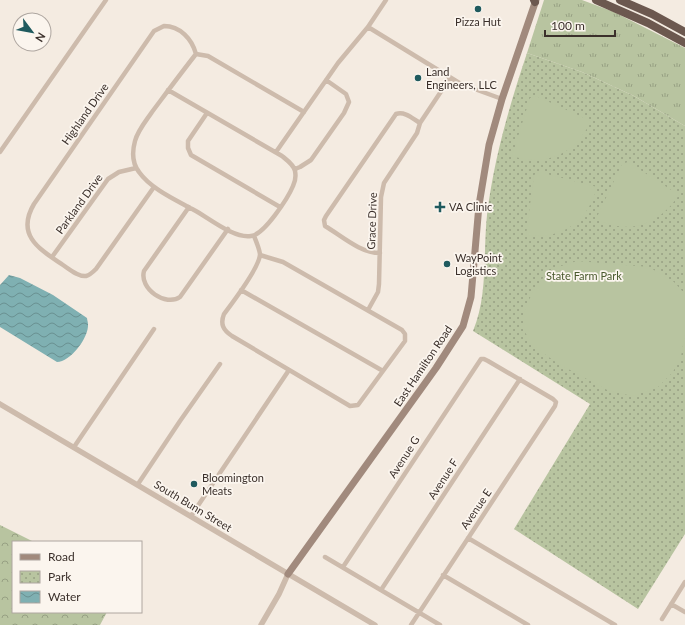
<svg xmlns="http://www.w3.org/2000/svg" width="685" height="625" viewBox="0 0 685 625" font-family="Lato,sans-serif">
<defs>
<pattern id="grass-tufts" width="24" height="20" patternUnits="userSpaceOnUse"><rect width="24" height="20" fill="#b8c4a0"/><path d="M3 7l-1-3M5 7V3M7 7l1-3M15 17l-1-3M17 17v-4M19 17l1-3" fill="none" stroke="#97a083"/></pattern>
<pattern id="forest-crowns" width="20" height="18" patternUnits="userSpaceOnUse"><rect width="20" height="18" fill="#b8c4a0"/><path d="M2 6a3 3 0 1 1 6 0M12 15a3 3 0 1 1 6 0" fill="none" stroke="#97a083"/></pattern>
<pattern id="park-dots" width="8" height="8" patternUnits="userSpaceOnUse"><rect width="8" height="8" fill="#b8c4a0"/><path d="M2 2h.1M6 6h.1" fill="none" stroke="#97a083" stroke-width="1.8" stroke-linecap="round"/></pattern>
<pattern id="water-waves" width="16" height="10" patternUnits="userSpaceOnUse"><rect width="16" height="10" fill="#7fb0b2"/><path d="M0 5q4-4 8 0t8 0" fill="none" stroke="#699091"/></pattern>
</defs>
<rect width="100%" height="100%" fill="#f4ebe1"/>
<path fill="url(#grass-tufts)" d="M544,0h38l32,12 71,36v78l-51,-30 -52,-24 -55,-19z"/>
<path fill="url(#forest-crowns)" d="M0,525l34,17h-21v70h94l-7,13h-100z"/>
<path fill="url(#park-dots)" d="M527,53l55,19 52,24 51,30v408l-47,75 -124,-80 76,-125 -117,-73c15,-35 10,-78 14,-116 7,-57 22,-108 40,-162z"/>
<path fill="#b8c4a0" d="M536,96l55,25c-16,33 -44,46 -79,35l18,-58z
M628,162l51,33c-21,31 -50,40 -83,24l26,-55z
M539,172l58,15c-9,35 -35,53 -71,48l8,-60z
M577,261l72,6 25,15 10,11 1,7v35l-4,21 -8,16 -15,15 -25,9 -24,-5 -52,-28 -25,-18 -7,-13 -1,-20 8,-19 11,-15 15,-11z"/>
<path fill="url(#water-waves)" d="M9,275l11,3 33,17 34,23c0,1 1,5 1,6 1,14 -18,38 -31,38l-57,-35v-42z"/>
<g fill="none" stroke-linecap="round" stroke-linejoin="round">
<path stroke="#cdbbac" stroke-width="4.5" d="M368,27l93,57 41,15
M196,54l12,2 96,56
M168,90l114,66c5,4 12,9 13,15 1,5 0,11 -2,15 -5,12 -29,49 -42,50 -17,3 -42,-18 -57,-26 -18,-10 -43,-21 -55,-38 -7,-9 -7,-20 -4,-31 3,-11 11,-20 17,-29 15,-20 29,-39 44,-58
M207,113l-19,28v7l3,7 89,52
M0,152l106,-152
M276,152l62,-89 30,-36 18,-27
M295,169l5,-2 11,-7 33,-47 5,-11 -3,-8 -20,-14
M154,187l-58,82c-3,3 -6,6 -10,7 -8,1 -17,-7 -23,-11 -22,-15 -48,-29 -29,-61l120,-173 10,-5c16,0 28,13 32,28
M189,207l-45,64c-5,18 22,36 36,26l48,-68
M254,236c2,5 5,12 6,18 0,13 -27,48 -36,60 -4,10 -1,16 8,22l118,70 8,-1 47,-64v-7l-3,-4 -119,-68 -23,-7
M380,253c-20,0 -38,-17 -55,-27l-1,-6 2,-4 70,-102c9,-3 17,5 24,9
M52,257l56,-78 11,-7 17,-4
M241,290l142,81
M368,310l10,-18 1,-8 2,-87 3,-14 33,-50 3,-10 30,-45
M74,447l80,-118
M138,484l42,-63 40,-57
M191,516l98,-146
M468,538l147,87
M325,557l115,68
M343,567l138,-208h3l4,2 65,38 3,3 -1,4 -144,219
M443,575l85,50
M381,590l139,-211
M671,604l14,8
M662,619l23,-37"/>
<path stroke="#cdbbac" stroke-width="5.5" d="M0,404l375,221
M261,625l18,-31 9,-20"/>
<path stroke="#a18a7d" stroke-width="7" d="M288,574l148,-206 27,-42 8,-29 8,-92 10,-60 13,-46 34,-99"/>
<path stroke="#6c584f" stroke-width="8" d="M534,0l1,2
M596,0l52,23 37,20
M620,0l32,14 33,18"/>
</g>
<g fill="#1f5a5e" stroke="#fbf5ee" stroke-width="1.5">
<circle cx="478" cy="9" r="4"/>
<circle cx="418" cy="78" r="4"/>
<path d="M438 201h4v4h4v4h-4v4h-4v-4h-4v-4h4z"/>
<circle cx="447" cy="264" r="4"/>
<circle cx="194" cy="484" r="4"/>
</g>
<g text-anchor="middle" stroke-width="3.5" stroke-linejoin="round" paint-order="stroke">
<g font-size="11" fill="#3b302b" stroke="#fbf5ee" text-anchor="start">
<text x="478" y="26" text-anchor="middle">Pizza Hut</text>
<text x="426" y="76">Land<tspan x="426" dy="13">Engineers, LLC</tspan></text>
<text x="449" y="211">VA Clinic</text>
<text x="455" y="262">WayPoint<tspan x="455" dy="13">Logistics</tspan></text>
<text x="202" y="482">Bloomington<tspan x="202" dy="13">Meats</tspan></text>
</g>
<g font-size="11" fill="#3b302b" stroke="#fbf5ee">
<text transform="translate(85 114) rotate(-55)" y="4">Highland Drive</text>
<text transform="translate(79 204) rotate(-54)" y="4">Parkland Drive</text>
<text transform="translate(372 221) rotate(-88)" y="4">Grace Drive</text>
<text transform="translate(423 366) rotate(-56)" y="4">East Hamilton Road</text>
<text transform="translate(404 457) rotate(-57)" y="4">Avenue G</text>
<text transform="translate(443 479) rotate(-57)" y="4">Avenue F</text>
<text transform="translate(193 506) rotate(31)" y="4">South Bunn Street</text>
<text transform="translate(476 509) rotate(-56)" y="4">Avenue E</text>
</g>
<g font-size="11" fill="#4a5a2e" stroke="#fbf5ee">
<text x="584" y="280">State Farm Park</text>
</g>
</g>
<rect x="12" y="541" width="130" height="72" fill="#fbf5ee" stroke="#aea6a0"/>
<rect x="20" y="554" width="20" height="6" fill="#a18a7d" stroke="#aea6a0"/>
<text x="48" y="561" font-size="12" fill="#3b302b">Road</text>
<rect x="20" y="571" width="20" height="12" fill="url(#park-dots)" stroke="#aea6a0"/>
<text x="48" y="581" font-size="12" fill="#3b302b">Park</text>
<rect x="20" y="591" width="20" height="12" fill="url(#water-waves)" stroke="#aea6a0"/>
<text x="48" y="601" font-size="12" fill="#3b302b">Water</text>
<g transform="translate(32 32) rotate(122)"><circle r="19" fill="#fbf5ee" stroke="#aea6a0"/>
<path d="M0-3L7 15L0 10L-7 15Z" fill="#1f5a5e"/>
<text y="-6" font-size="11" font-weight="bold" text-anchor="middle" fill="#3b302b">N</text>
</g>
<path d="M545 30v6h70v-6" fill="none" stroke="#3b302b" stroke-width="2"/>
<text x="551" y="30" font-size="12" fill="#3b302b" stroke="#fbf5ee" stroke-width="3" paint-order="stroke">100 m</text>
</svg>
